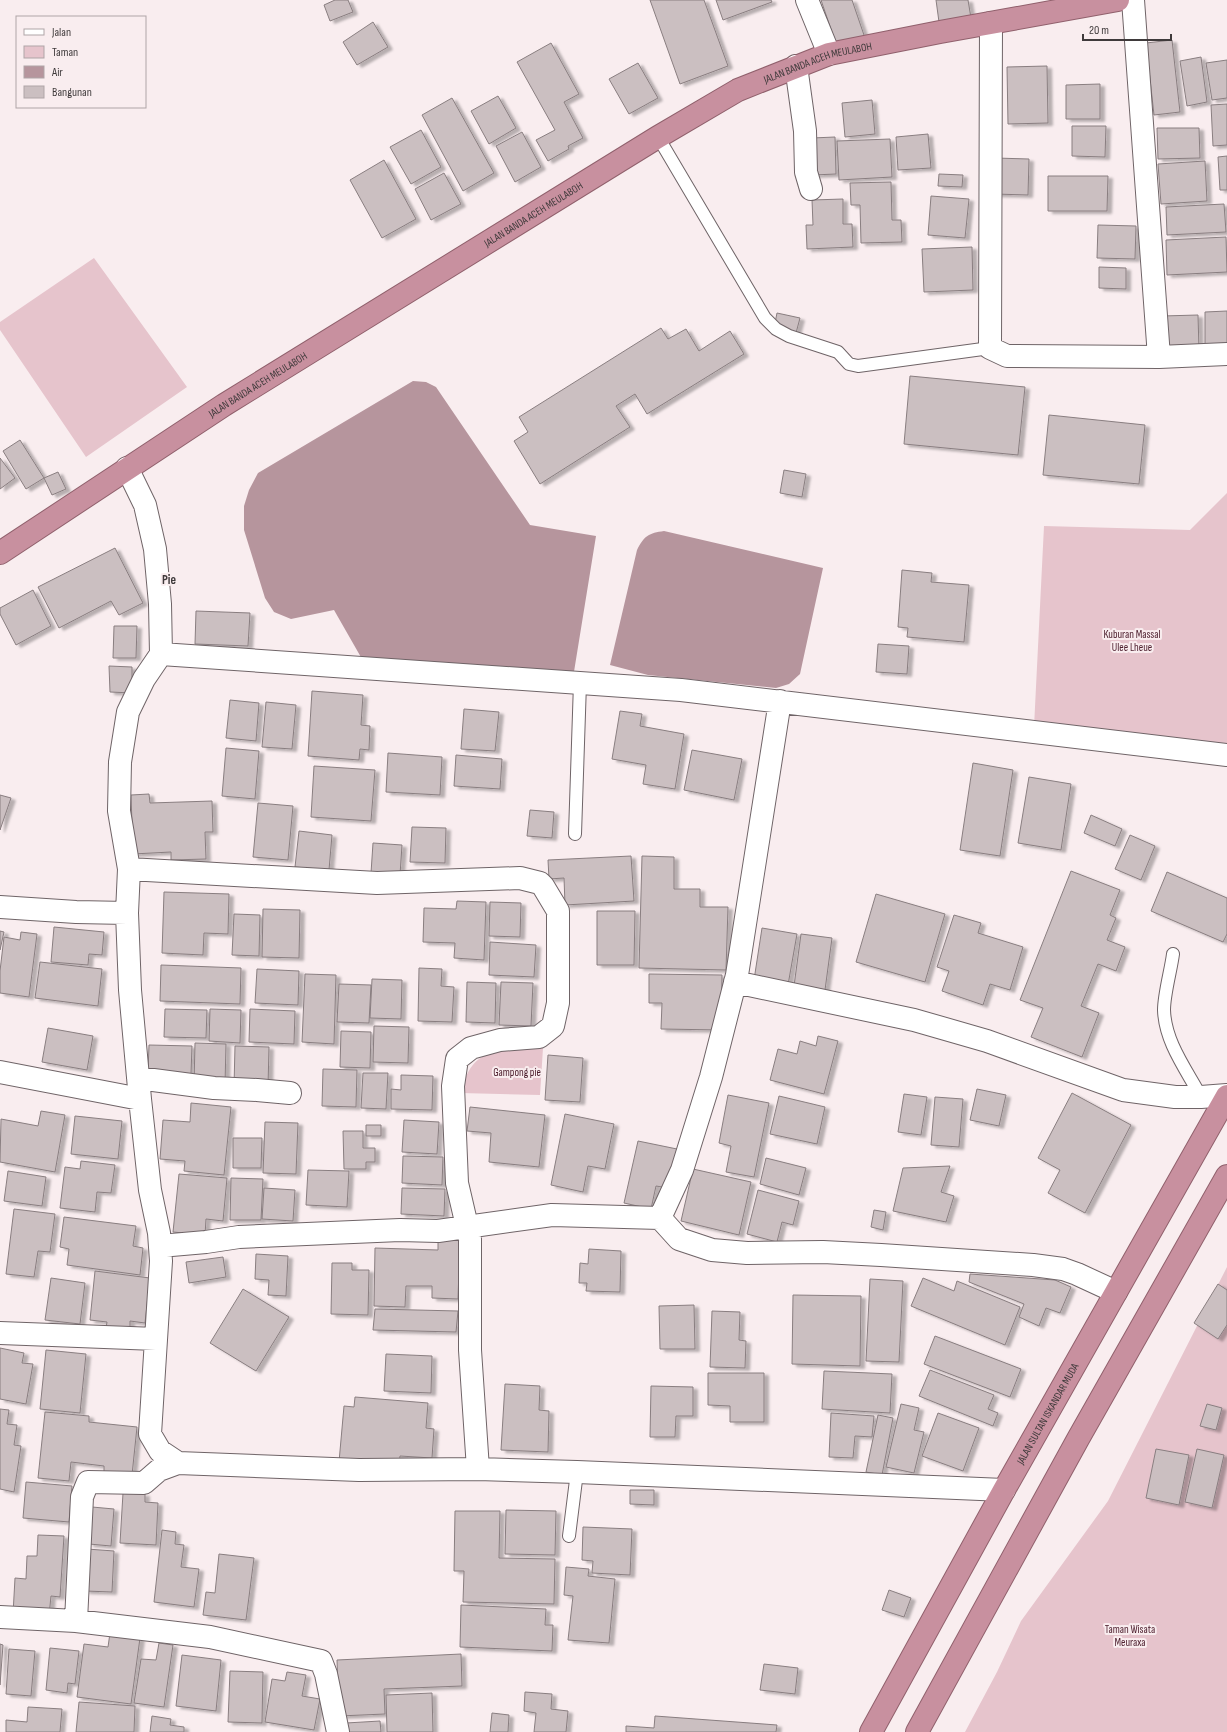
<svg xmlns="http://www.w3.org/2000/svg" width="1227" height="1732" viewBox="0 0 1227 1732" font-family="'Sofia Sans Condensed',sans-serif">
<defs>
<filter id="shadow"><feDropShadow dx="4.5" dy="2.5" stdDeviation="1" flood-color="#0004"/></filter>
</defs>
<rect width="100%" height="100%" fill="#f9edef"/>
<path fill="#e6c4cc" d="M94,258l93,129 -101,70 -86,-127v-8z
M1227,493v258l-193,-24 10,-201 146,4z
M527,1047l16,1 -3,47 -80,-2c12,-42 28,-41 67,-46z
M1227,1267v465h-262l32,-60 24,-51 87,-120z"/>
<path fill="#b6959d" d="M413,381l13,1 10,5 94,138 66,11 -24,148 -210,-25 -28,-49 -43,9 -17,-7 -9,-14 -21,-68v-24l5,-16 9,-17z
M664,531l159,37 -23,106 -11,10 -13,4 -128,-13 -38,-10 27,-115c7,-14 12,-17 27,-19z"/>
<path fill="#cbbfc1" stroke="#897e80" filter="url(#shadow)" d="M335,0h13l5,12 -23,9 -6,-16z
M650,0h54l24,66 -48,18z
M716,0h55l1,2 -49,18z
M821,0h31l13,38 -27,12z
M936,0h32l3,18 -32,4z
M373,22l15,25 -31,18 -14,-23z
M1172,40l8,72 -26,3 -8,-72z
M551,43l28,51 -15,8 19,36 -15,8 1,3 -21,12 -12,-21 19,-10 -38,-68z
M1201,57l6,45 -20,4 -7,-45z
M1227,60v38l-15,2 -6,-37z
M638,63l20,35 -29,16 -20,-35z
M1047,66l1,57 -40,1 -1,-57z
M1100,84v35h-34v-34z
M498,96l18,32 -27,16 -18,-33z
M452,98l42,75 -31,18 -41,-76z
M872,100l3,34 -30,3 -3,-34z
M1227,104v41l-14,1 -2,-41z
M1072,126h34l-1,31 -33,-1z
M1157,128h42l1,30 -42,1z
M421,130l20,37 -30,17 -21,-37z
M522,132l19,35 -26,15 -19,-36z
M928,134l3,34 -33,2 -2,-33z
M835,137l1,37 -23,1 -1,-37z
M890,139l2,38 -53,3 -2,-39z
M1227,156v34h-7l-2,-33z
M995,158l34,1 -1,36 -34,-1z
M384,160l32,59 -34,19 -32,-58z
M1205,161l2,40 -46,3 -3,-40z
M444,173l17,31 -30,16 -16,-31z
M939,174l24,1 -1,12 -24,-1z
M1048,176h60l-1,35h-59z
M891,182l1,38h9l1,22 -41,1 -1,-38h-9l-1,-22z
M931,196l38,3 -4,39 -37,-3z
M843,199v25h9l1,23 -46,2 -1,-24h7l-1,-25z
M1224,204l2,28 -59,3 -1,-28z
M1098,225l38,1 -1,33 -38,-1z
M1226,237l1,35 -60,3 -1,-35z
M972,247l1,43 -49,2 -2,-43z
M1099,267l27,1v21l-27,-1z
M1227,311v33h-22v-32z
M777,313l23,5 -4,15 -22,-5z
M1198,315l1,35 -36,1 -1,-35z
M661,328l7,11 18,-10 13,22 31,-20 14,23 -97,60 -12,-20 -19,12 14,21 -90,57 -26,-43 14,-9 -9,-15z
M910,376l115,11 -7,68 -114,-11z
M1049,415l96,10 -6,59 -96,-9z
M20,440l24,38 -18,11 -23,-38z
M0,458l15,20 -15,11z
M784,470l22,4 -4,23 -22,-4z
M58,472l8,17 -14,6 -8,-17z
M115,548l28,55 -24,12 -8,-14 -52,27 -21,-41z
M902,570l30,3 -1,9 38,3 -5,57 -57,-5 1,-9 -10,-1z
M33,590l18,36 -35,19 -16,-31v-6z
M196,611l54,2 -2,33 -53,-2z
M114,626h23l-1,32h-23z
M878,644l31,2 -2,28 -31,-2z
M109,666l23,1v26l-22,-1z
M312,691l51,4 -2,30 9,1 -1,24 -9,-1 -1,11 -51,-4z
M230,700l29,3 -3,38 -30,-3z
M266,702l30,3 -4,44 -30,-2z
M464,709l35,3 -4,39 -34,-2z
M620,711l22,3 -2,12 44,8 -9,55 -32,-5 3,-19 -34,-6z
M226,748l33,3 -4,48 -33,-3z
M692,750l50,9 -8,41 -50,-10z
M388,753l54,4 -2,38 -54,-3z
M456,755l46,4 -2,30 -46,-3z
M973,763l40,7 -13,86 -40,-6z
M314,766l61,4 -4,51 -60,-4z
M1029,777l42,7 -10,66 -43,-7z
M149,794l1,9 62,-2 1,31h-8l1,27 -35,1v-8l-38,2 -2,-59z
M0,795l11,3 -11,32z
M258,803l35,3 -5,54 -35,-3z
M530,810l24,2 -2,26 -25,-2z
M1091,815l31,14 -7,17 -31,-13z
M412,827l34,1 -1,35 -35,-1z
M299,831l33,4 -3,35 -34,-3z
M1130,835l25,11 -14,34 -26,-11z
M373,843l29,2 -2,30 -29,-2z
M631,856l3,45 -69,4 -1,-27 -15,1 -1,-19z
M642,856l32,1v32h26v18h28l-2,63 -87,-2z
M1071,871l49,19 -10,25 6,3 -9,22 18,7 -9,24 -18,-7 -17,42 18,7 -17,44 -51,-20 12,-29 -23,-8z
M1167,872l60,26v36l-4,8 -72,-31z
M164,892l65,2 -1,40 -24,-1 -1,22 -41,-2z
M876,894l69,20 -20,68 -69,-20z
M457,901l29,1 -2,58 -30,-2 1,-15 -32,-1 1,-34 32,1z
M490,902l31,1 -1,34 -31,-1z
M263,909l37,1 -1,48 -37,-1z
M597,911h38l-1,54h-37z
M234,914l26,1 -1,41 -27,-1z
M954,915l27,8 -3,10 45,14 -13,43 -20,-6 -7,21 -41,-14 7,-20 -12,-4z
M54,927l50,5 -2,23 -13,-1 -1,11 -37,-3z
M762,928l35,6 -9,51 -34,-5z
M0,931l4,1 -4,18z
M21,932l16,2 -8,63 -29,-4v-22l4,-34 16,3z
M801,934l31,4 -7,52 -31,-4z
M490,942l46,3 -2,32 -45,-2z
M40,962l62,7 -4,37 -63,-8z
M161,965l80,3 -1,36 -80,-3z
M419,968l23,1 -1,17 13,1 -2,35 -34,-1z
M257,969l42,2 -1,34 -43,-2z
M305,974l31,1 -2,69 -32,-2z
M649,974l73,1 -1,55 -60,-1 1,-26h-13z
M372,979l30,1 -1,39 -31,-1z
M467,982l29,1 -1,40 -29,-1z
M501,982l32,1 -2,43 -32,-1z
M339,984l32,1 -2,38 -32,-1z
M165,1009l42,1 -1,28 -42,-1z
M210,1009l31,1 -1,33 -31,-2z
M250,1009l45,2 -1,33 -45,-2z
M374,1026l35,1 -1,36 -35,-1z
M48,1028l45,8 -6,34 -45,-8z
M341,1031l30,1 -1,36 -30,-1z
M818,1036l20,5 -14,53 -54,-14 8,-31 19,5 3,-13 16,5z
M195,1043l31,1 -1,41 -31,-1z
M149,1045l43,1 -1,28 -43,-2z
M235,1046l34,1 -1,40 -34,-1z
M548,1055l35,3 -3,44 -35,-2z
M323,1069l34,1 -1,37 -34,-1z
M363,1073h25l-2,36 -25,-1z
M401,1075l32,1 -1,34 -41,-1v-20l10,1z
M977,1089l29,6 -7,31 -29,-6z
M1072,1093l59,32 -46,88 -37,-20 12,-23 -22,-12z
M904,1094l23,3 -6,38 -23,-3z
M728,1095l41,8 -15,74 -28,-5 5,-26 -12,-3z
M779,1096l46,11 -8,37 -47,-10z
M935,1097l28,2 -4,48 -28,-2z
M191,1103l40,4 -7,68 -40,-4 1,-10 -25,-2 3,-39 27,2z
M470,1107l75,8 -6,52 -50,-5 2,-29 -24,-2z
M41,1111l24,4 -10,57 -55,-10 1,-43 37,7z
M565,1114l49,10 -9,45 -17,-3 -5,26 -32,-7z
M75,1116l47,5 -4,38 -47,-5z
M404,1120l35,2 -2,32 -35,-2z
M265,1122l33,1 -2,51 -33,-1z
M366,1125h15v11h-15z
M343,1131h20v17h12v14h-9v7h-22z
M233,1138h29l-1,30h-28z
M638,1141l39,8 -9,39 -12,-2 -5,23 -27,-6z
M403,1156l40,1 -1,28 -40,-2z
M766,1158l40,10 -7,27 -39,-11z
M81,1161l34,4 -4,28 -14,-1 -2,20 -35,-4 5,-41 15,2z
M950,1166l-9,26 13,4 -8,26 -53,-11 10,-43z
M693,1169l58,13 -12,53 -58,-14z
M308,1170l41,1 -2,36 -41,-2z
M8,1171l38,6 -4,29 -38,-5z
M179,1174l48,4 -4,43 -17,-2 -1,16 -32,-3z
M231,1178l32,1 -2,41h-31z
M264,1188l31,2 -2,31 -31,-2z
M402,1188l43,1 -1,27 -43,-2z
M758,1190l41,11 -6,24 -11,-3 -5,20 -30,-8z
M14,1209l41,5 -5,38 -12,-1 -4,26 -28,-3z
M874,1210l12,2 -3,18 -12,-3z
M64,1217l72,9 -3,20 10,2 -3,27 -73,-10 2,-16 -9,-2z
M438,1238l22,1 -2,60 -26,-1v-12h-26l-1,21 -31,-1 1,-58 63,2z
M589,1249l32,2 -1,41 -34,-1 1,-8h-8l1,-20 8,1z
M256,1254l32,2 -2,40 -18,-1 1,-15 -14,-1z
M223,1257l3,20 -37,6 -3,-21z
M332,1263h20v7h17l-1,45 -37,-1z
M95,1271l55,7 -5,45 -15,-2v10l-24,-3 1,-6 -17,-2z
M970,1274l85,6 16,7 -11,26 -14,-5 -7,18 -20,-9 5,-13 -55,-22z
M51,1278l34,5 -5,41 -35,-4z
M923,1278l31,13 3,-10 63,26 -15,38 -94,-39z
M870,1279l33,2 -4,81 -33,-1z
M1218,1284l9,6v35l-9,14 -24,-16z
M243,1289l46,28 -33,54 -46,-28z
M793,1295l68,1 -1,70 -68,-2z
M694,1305l1,44h-35l-1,-43z
M375,1309l83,2 -2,21 -83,-2z
M712,1311l28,1 -1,28 7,1 -1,27 -35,-1z
M935,1336l86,33 -11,28 -86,-33z
M0,1348l24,5 -2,10 11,1 -7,40 -26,-5z
M46,1350l40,4 -6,59 -40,-4z
M386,1354l46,2 -1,37 -47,-2z
M930,1370l64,25 -6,14 10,4 -5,13 -74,-30z
M824,1371l68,3 -2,39 -68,-4z
M708,1373h56v49h-34v-16l-22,-1z
M505,1384l35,2 -1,24 10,1 -1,41 -47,-2z
M651,1386l42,1v29h-17l-1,21h-25z
M355,1397l73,6 -2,25 8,1 -2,29 -32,-2 -1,10 -60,-4 5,-56 10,1z
M901,1404l18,4 -5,22 10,2 -10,41 -28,-6z
M1207,1404l15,4 -6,22 -16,-4z
M0,1409l9,1 -2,14 10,1 -3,20 7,1 -7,46 -14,-3z
M45,1412l44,4v6l48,5 -5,48 -28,-3v-6l-33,-4 -2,19 -31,-3z
M831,1413l43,3 -2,21 -17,-1 -2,22 -24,-1z
M938,1413l41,15 -16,43 -41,-15z
M878,1415l15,3 -11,57 -16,-3z
M1156,1449l33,6 -10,50 -33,-7z
M1197,1449l27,6 -12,53 -27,-6z
M26,1482l46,4 -3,36 -46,-4z
M630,1490h24v15l-24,-1z
M123,1493l22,1v8l13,1 -2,42 -36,-2z
M92,1507l22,2 -3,37 -22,-2z
M506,1510l50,1 -1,44 -50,-1z
M455,1511h45l-1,47 56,1 -1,45 -91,-2 1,-31h-10z
M583,1527l49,2 -2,46 -38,-2 1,-12 -11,-1z
M162,1530l14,2 -1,12 9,1 -3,22 18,2 -5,38 -40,-5z
M38,1535l26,1 -4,61 -9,-1 -2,20 -36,-2 2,-36 11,1 1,-23h10z
M87,1549l27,2 -2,41 -27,-1z
M219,1554l35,4 -8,62 -43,-5 3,-23 9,1z
M566,1567l23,2 -1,7 27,3 -6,64 -41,-3 5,-44 -9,-1z
M889,1590l22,8 -7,19 -22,-7z
M461,1605l85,4 -1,16h8l-1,26 -92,-4z
M110,1633l30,5 -9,66 -54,-7 7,-53 24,3z
M159,1643l14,2 -9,62 -30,-4 7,-44 15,1z
M0,1644l3,1 -3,40z
M50,1648l29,3 -4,33 -7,-1 -1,10 -21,-3z
M9,1649l26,2 -4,45 -25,-2z
M461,1654l1,32 -78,3 1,25 -46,2 -2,-56z
M182,1655l39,5 -5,51 -40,-5z
M764,1664l34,4 -3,26 -35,-4z
M230,1671l33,1 -1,51 -34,-1z
M287,1672l19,3 -4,21 18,3 -6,31 -49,-8 7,-43 13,2z
M525,1692l27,2 -1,15 17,2 -2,21h-32l2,-19 -12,-2z
M432,1693l1,39h-46l-1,-37z
M79,1702l56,4 -1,26h-58z
M28,1707l34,2 -2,23h-54v-12l21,2z
M492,1713l17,2 -1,17h-18z
M152,1716l19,3 -1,6 14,2v5h-34z
M655,1716l122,9 -1,7h-150v-6l28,2z
M380,1721l1,11h-34l-1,-9z"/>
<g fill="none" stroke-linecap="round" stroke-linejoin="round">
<g stroke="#6f6467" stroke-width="14">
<path id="service" d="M658,137l107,181 11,11 13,7 49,16 11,12 9,2 132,-18
M575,834l5,-151
M1173,954c-2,16 -9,40 -9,56 1,32 22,59 37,87
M569,1536l8,-64"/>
</g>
<g stroke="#6f6467" stroke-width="24">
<path id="minor" d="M807,0l22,54
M1133,0l26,357 68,-3
M991,23l-1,325 17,8 152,1
M796,66l9,65 1,41 5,17
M127,468l18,37 10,44 5,55 1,50 -17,25 -16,33 -8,50 -1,49 10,58 -2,44 3,77 10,109 10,91 9,43 2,28 -11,173 10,17 18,12 181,7 119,-1 99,3 427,18
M161,654l520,36 546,65
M129,869l248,14 143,-5 20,5 3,3 15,25v92l-5,23 -14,11 -39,3 -29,8 -14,11 -4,27 4,97 13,56v111l8,119
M0,907l76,5 51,1
M735,982l179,38 73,21 136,49 52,7h26l26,-2
M0,1072l140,27
M138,1078l76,10 43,2 33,3
M660,1218l22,-48 29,-93 26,-102 43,-274
M160,1246l46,-4 33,-5 161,-7 38,1 114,-16 108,3 19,21 33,11 35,3 76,-1 58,3 152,10 30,4 14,5 39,18
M0,1333l156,6
M0,1617l76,4 134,16 111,24 5,13 12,58
M76,1621l6,-124 6,-15 56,1 15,-13 19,-7"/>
</g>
<g stroke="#90606c" stroke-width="24">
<g id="trunk">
<path id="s1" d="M0,553l224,-148 434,-268 80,-47 91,-36 111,-22 178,-32"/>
<path id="s2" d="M871,1732l133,-242 223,-394"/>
<path d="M917,1732l161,-293 149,-263"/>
</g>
</g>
<use href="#service" stroke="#fff" stroke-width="12"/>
<use href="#minor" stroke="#fff" stroke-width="22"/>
<use href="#trunk" stroke="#c8909f" stroke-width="22"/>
</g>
<g text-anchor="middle" stroke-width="4" stroke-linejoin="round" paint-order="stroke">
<g font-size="11" fill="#3f3a3b" stroke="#f9edef">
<text dy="4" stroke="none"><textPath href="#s1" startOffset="956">JALAN BANDA ACEH MEULABOH</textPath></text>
<text dy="4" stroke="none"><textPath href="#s1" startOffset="632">JALAN BANDA ACEH MEULABOH</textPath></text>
<text dy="4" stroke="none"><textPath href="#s1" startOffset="308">JALAN BANDA ACEH MEULABOH</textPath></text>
<text dy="4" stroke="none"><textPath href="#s2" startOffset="364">JALAN SULTAN ISKANDAR MUDA</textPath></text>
</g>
<g font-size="11" fill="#4e202f" stroke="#f9edef">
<text x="1132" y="638">Kuburan Massal<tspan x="1132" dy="13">Ulee Lheue</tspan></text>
<text x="517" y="1076">Gampong pie</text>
<text x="1130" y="1633">Taman Wisata<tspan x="1130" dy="13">Meuraxa</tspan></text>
</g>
<g font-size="13" font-weight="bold" fill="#3f3a3b" stroke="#f9edef">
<text x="169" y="584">Pie</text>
</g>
</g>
<rect x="16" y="16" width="130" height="92" fill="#f9edef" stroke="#afa5a7"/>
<rect x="24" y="29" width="20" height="6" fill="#ffffff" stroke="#afa5a7"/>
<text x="52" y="36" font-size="12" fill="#3f3a3b">Jalan</text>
<rect x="24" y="46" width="20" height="12" fill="#e6c4cc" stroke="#afa5a7"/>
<text x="52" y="56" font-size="12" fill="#3f3a3b">Taman</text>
<rect x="24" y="66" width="20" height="12" fill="#b6959d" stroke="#afa5a7"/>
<text x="52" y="76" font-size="12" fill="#3f3a3b">Air</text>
<rect x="24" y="86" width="20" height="12" fill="#cbbfc1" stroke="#afa5a7"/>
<text x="52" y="96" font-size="12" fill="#3f3a3b">Bangunan</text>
<path d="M1083 34v6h88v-6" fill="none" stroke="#3f3a3b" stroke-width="2"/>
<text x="1089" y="34" font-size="12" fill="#3f3a3b" stroke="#f9edef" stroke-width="3" paint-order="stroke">20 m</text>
</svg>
